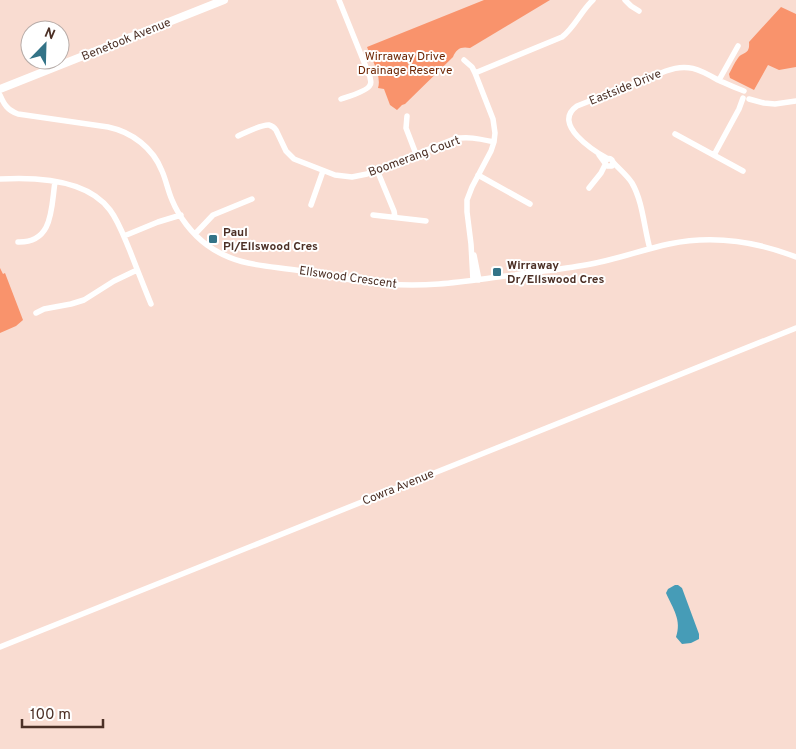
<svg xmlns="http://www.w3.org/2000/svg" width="796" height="749" viewBox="0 0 796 749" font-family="Overpass,sans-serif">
<rect width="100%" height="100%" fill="#f9dcd1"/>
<path fill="#f9936c" d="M484,0h66l-80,48c-9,-2 -14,1 -17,9l-48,47 -3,1 -5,5 -7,-5 -6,-16 -6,-1c4,-12 -7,-30 -11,-41z
M781,7l15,7v53l-17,3 -11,-5 -14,25 -24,-12 -1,-4c3,-5 5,-11 9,-16 6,-7 12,-3 11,-16z
M0,268l3,6 2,-1 18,47 -7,6 -16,7z"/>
<path fill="#469cb7" d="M675,585h3l4,3 17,46v5l-8,4 -9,1 -6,-7c6,-17 -3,-28 -10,-44l2,-4z"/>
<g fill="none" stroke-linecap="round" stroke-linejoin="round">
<path stroke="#fff" stroke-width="5.5" d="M339,0l31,77c0,3 2,5 0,8 -2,6 -23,12 -29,14
M625,0l6,6 8,5
M464,60l8,7 3,6 18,46 2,14 -1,9 -3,9 -19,36 -5,13v12l4,32 2,36
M475,73l87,-36c13,-10 19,-26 31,-37
M719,80l19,-34
M0,95c4,9 7,15 18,19l90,13c24,5 45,21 54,44 4,9 6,20 10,29 7,17 20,34 35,45 30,22 60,20 95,26 19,3 37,7 56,10 27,4 54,5 81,3 25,-2 50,-6 76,-9 25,-4 51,-6 76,-11 26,-5 51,-14 78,-20 43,-9 86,-3 127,13
M749,99l15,4 11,1 21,-3
M407,116l-1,12 10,26
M675,134l68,37
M238,136c7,-3 24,-12 31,-11 4,1 5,2 7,5l10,21 8,8 41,16 17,2 15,-3 87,-35c14,-3 26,0 40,3
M599,155l8,11h5l1,-4c-1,-3 -3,-4 -6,-3l-2,3
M714,155l25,-46 4,-11
M608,159c-14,-8 -57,-35 -31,-53l89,-35c21,-8 33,-2 52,9 9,4 17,8 26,11
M613,162c6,7 14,13 19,21 11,19 12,45 18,66
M377,170l17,41 1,6
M478,175l52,29
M0,179c35,-2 87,0 110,31 9,12 14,27 20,41 7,18 14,36 21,53
M589,188l12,-15 4,-8
M311,205l12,-34
M373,215l53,6
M195,234l18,-19 39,-16
M124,236l34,-14 23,-7
M18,242c36,1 33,-35 37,-60
M474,255l5,25
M36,313l8,-4 27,-5 13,-4 30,-19 23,-11
M0,647l796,-319"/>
<path stroke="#fff" stroke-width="8" d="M0,89l224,-89"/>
</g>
<g fill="#337387" stroke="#fff" stroke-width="2">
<rect x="208" y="234" width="10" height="10" rx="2.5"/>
<rect x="492" y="267" width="10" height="10" rx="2.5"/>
</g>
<g text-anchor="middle" stroke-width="4" stroke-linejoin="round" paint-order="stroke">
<g font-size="12" fill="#4c3026" stroke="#fff">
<text transform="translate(126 39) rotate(-22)" y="4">Benetook Avenue</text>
<text transform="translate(625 87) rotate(-22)" y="4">Eastside Drive</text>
<text transform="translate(414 156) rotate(-20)" y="4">Boomerang Court</text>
<text transform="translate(348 277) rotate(8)" y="4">Ellswood Crescent</text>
<text transform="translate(398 487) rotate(-22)" y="4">Cowra Avenue</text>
</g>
<g font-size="12" fill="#6e2705" stroke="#fff">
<text x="405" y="60">Wirraway Drive<tspan x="405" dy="14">Drainage Reserve</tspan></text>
</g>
<g font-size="12" font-weight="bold" fill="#4c3026" stroke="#fff" text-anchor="start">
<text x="223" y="236">Paul<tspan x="223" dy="14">Pl/Ellswood Cres</tspan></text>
<text x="507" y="269">Wirraway<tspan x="507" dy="14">Dr/Ellswood Cres</tspan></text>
</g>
</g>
<g transform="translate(45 45) rotate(23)"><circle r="24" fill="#ffffff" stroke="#b7aca8"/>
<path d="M0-4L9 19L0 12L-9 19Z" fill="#337387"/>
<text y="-8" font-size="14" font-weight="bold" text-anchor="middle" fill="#4c3026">N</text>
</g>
<path d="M22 719v8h81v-8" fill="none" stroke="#4c3026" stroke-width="2.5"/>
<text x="30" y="719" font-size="15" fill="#4c3026" stroke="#ffffff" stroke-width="4" paint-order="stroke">100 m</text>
</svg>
